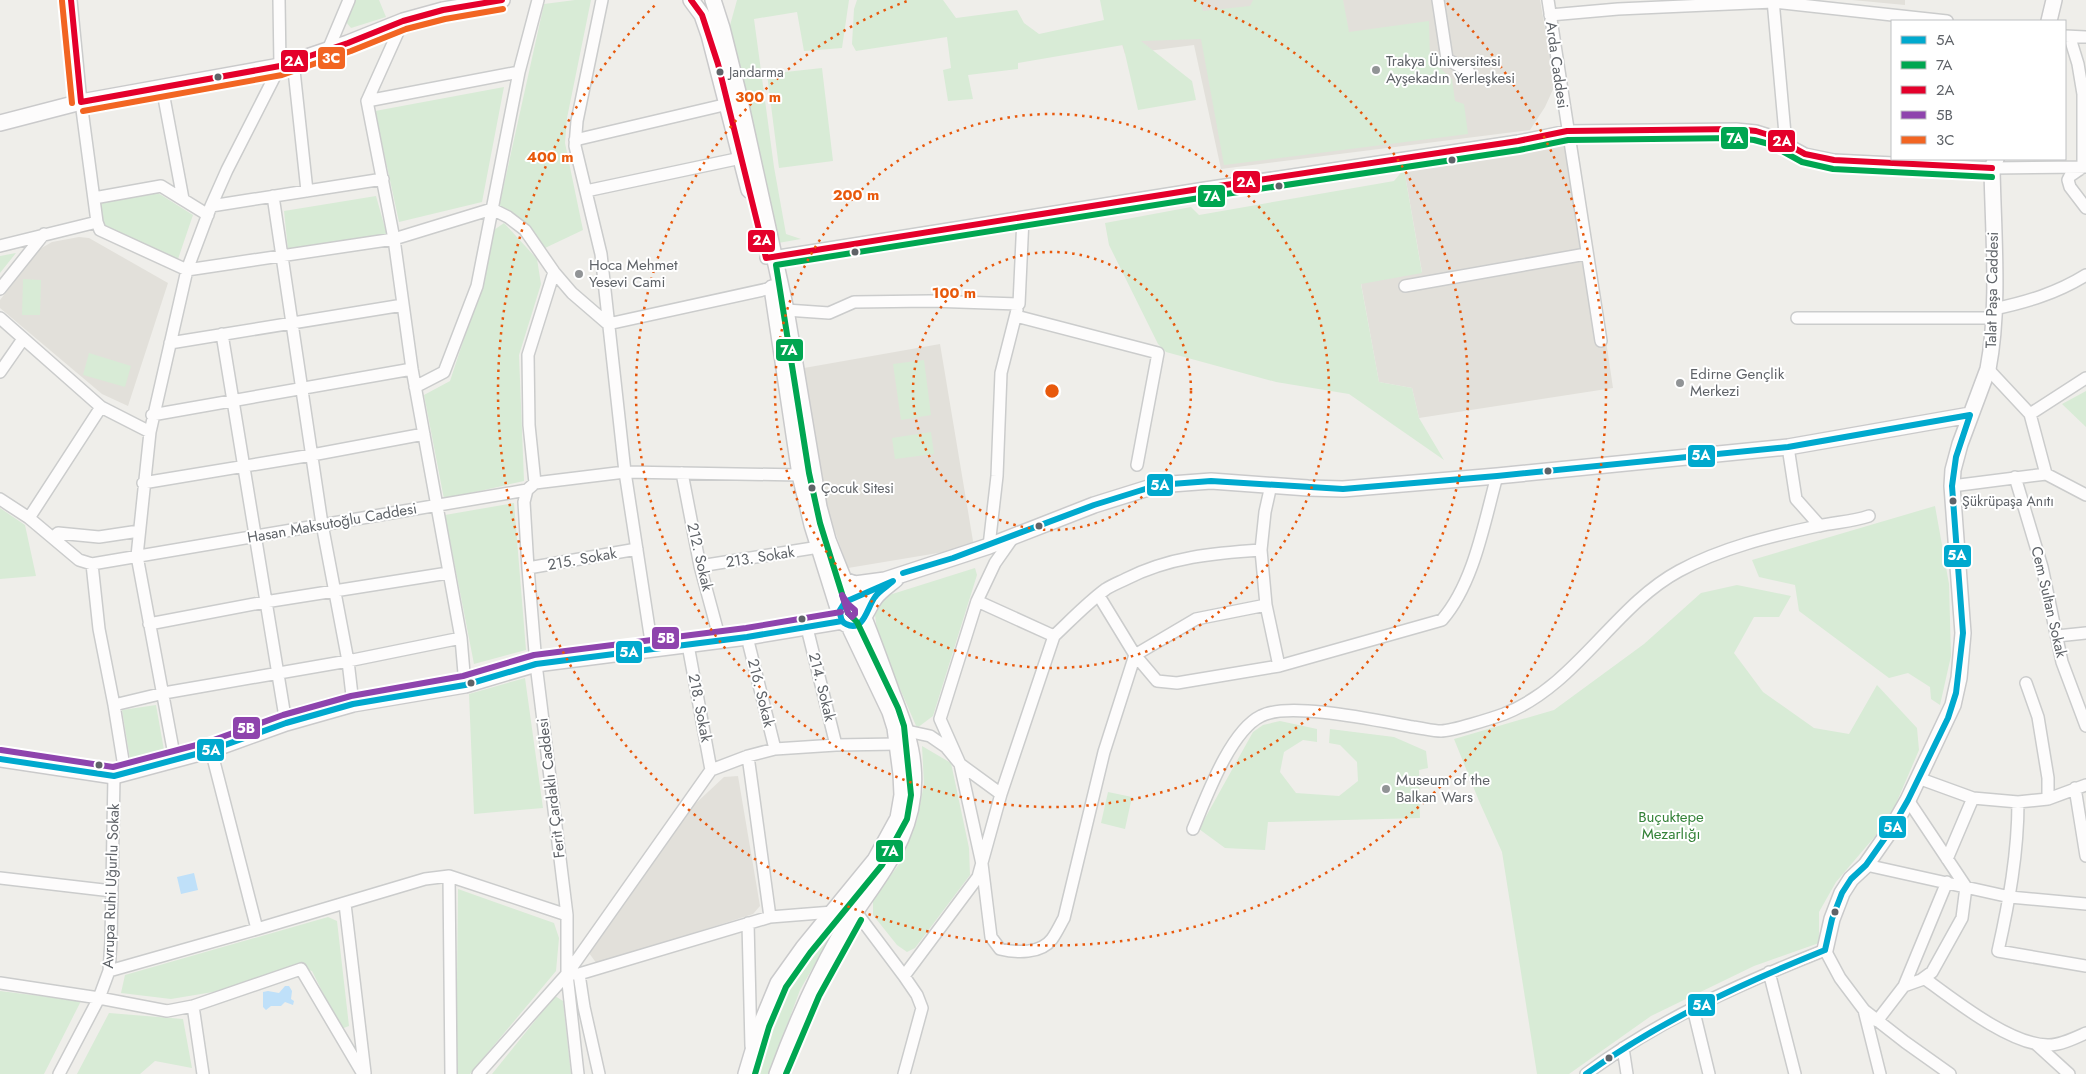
<svg xmlns="http://www.w3.org/2000/svg" width="2086" height="1074" viewBox="0 0 2086 1074" font-family="Jost,sans-serif">
<rect width="100%" height="100%" fill="#efeeea"/>
<path fill="#e2e0da" d="M1108,0h432l15,85 -10,22 -15,23 -309,39 -27,-124 -69,9z
M1852,0h53v5z
M1577,143l36,245 -194,30 -7,-30 -33,-6 -18,-99 61,-11 -18,-103z
M79,237l10,1 79,45 -40,123 -26,-12 -102,-86v-8l38,-50 14,-8z
M940,344l34,203 -126,21 -21,-59 -23,-141z
M738,776l22,130 -7,8 -156,50 -8,-11 105,-148 30,-28z"/>
<path fill="#d8ebd6" d="M350,0h29l7,17 -35,11 -10,-12z
M575,0h16l-24,118 -2,25 18,87 -38,18 -21,-25 -25,-16 45,-203z
M737,0h112l-7,48 -38,3 -7,-39 -43,7 20,148 12,67 15,5 -23,4 -49,-214z
M857,0h86l13,18 61,-8 7,13 15,11 65,-14 -4,-20h100l3,11 47,-5 3,-6h90l6,32 80,-11 1,38 22,20 3,22 9,3 4,30 -244,31 -23,-126 -60,2 51,40 4,19 -58,10 -15,-65 -105,18v6l-50,6 5,24 -25,2 -5,-31 8,-2 -4,-31 -91,14 -4,-7 2,-35z
M822,68l11,93 -54,7 -12,-94z
M504,87l-22,115 -83,20 -24,-111z
M1404,169l18,104 -61,11 18,98 33,6 7,30 25,42 -95,-66 -73,-12 -110,-30 -8,-8 -49,-99 -4,-22 86,-16 8,8 195,-34z
M158,193l35,22 -15,44 -74,-33 -5,-23z
M376,196l11,39 -99,15 -4,-39z
M504,223l33,36 4,25 -22,71 5,126 -80,18 -20,-104 26,-14 32,-97 12,-54z
M16,253l-16,20v-17z
M23,279l18,1 -1,35h-18z
M89,353l42,13 -6,21 -42,-12z
M924,360l7,55 -30,5 -8,-56z
M2086,391v36l-24,-23z
M931,432l3,22 -39,5 -3,-21z
M514,503l12,147 -52,14 -29,-149z
M1935,506l14,78 2,72 -11,49 -9,-6 -1,-12 -22,-14 -19,5 -90,-67 -4,-26 -36,-8 -7,-17z
M0,508l25,17 11,51 -36,3z
M975,568l2,7 -44,141 -16,12 -39,-90 -3,-23 11,-19z
M1737,585l54,11 -12,21h-25l-20,36 29,39 51,36 35,6 28,-49 40,43 2,22 -30,70 -53,62 -17,30v31l-65,23 -103,50 -82,58h-32l-35,-222 -23,-51 -25,-62 100,-29 90,-66 57,-51z
M525,678l18,130 -69,6 -5,-120z
M156,705l8,45 -34,9 -8,-49z
M1280,721l37,8v13l-14,-2 -19,12 -4,20 16,21 43,3 19,-15 -1,-19 -17,-17 -11,-2 1,-14 64,8 32,14 2,17 -9,2 1,48 -152,4 -3,28 -40,-2 -26,-19 54,-97 10,-7z
M922,746l29,17 18,85 1,27 -55,73 -8,4 -10,-7 -24,-30v-16l27,-36 17,-43 7,-36z
M1108,792l24,5 -7,32 -24,-6z
M458,889l96,34 5,15 -3,33 -86,103h-14z
M844,906h4l-48,84 -31,84h-16c11,-36 22,-72 41,-104 13,-23 34,-43 50,-64z
M328,917l9,4 12,105 -8,3 -29,-58 -19,-5 -68,24 -54,9 -50,-6 4,-18z
M0,991l81,10 -37,73h-44z
M555,996l8,5 8,73h-79z
M109,1013l74,6 9,49 -37,-7 -15,13h-63z"/>
<path fill="#bfe0f9" d="M194,873l4,17 -17,4 -4,-17z
M285,986h4l3,5 -1,8 3,2 -1,4 -8,-3 -4,4h-10l-5,4 -3,-3v-15l5,-1 11,2z"/>
<g fill="none" stroke-linecap="round" stroke-linejoin="round">
<g stroke="#cbcccc" stroke-width="14">
<path id="street" d="M71,0l10,102 16,120 3,8 87,40 207,-31 98,-30 16,8 17,13 29,42 18,21 36,31
M602,0l-25,121 -2,25 26,108 24,218 27,176
M1438,0l9,59 22,13
M1548,0l53,341
M1773,0l13,145
M1550,15l68,-6 155,-7 174,19
M403,21l-36,80 27,138 18,130 49,269 4,47
M2065,36l21,1
M2070,38l8,26 5,30v73l-13,9 -2,4 2,7 16,21
M328,50l21,-50
M293,61l14,130
M162,87l21,112
M367,101l152,-29
M575,140l153,-36
M586,191l155,-33
M273,196l49,328 26,137 5,43
M94,198l67,-12 47,29
M211,206l172,-27
M0,246l97,-24
M766,258l439,-70 313,-47 49,-10 169,-2 20,2 16,5 33,18 29,6 158,8 94,-1
M1405,286l181,-32
M0,289l44,-55
M1994,309c33,-7 63,-16 92,-34
M786,310l43,3 25,-11 76,-1 89,3 4,-86
M1016,316l142,37 -21,112
M0,318l101,89 49,25
M1797,318h197
M608,324l164,-36
M222,334l64,389
M170,343l233,-38
M1988,369l42,45 16,60
M0,372l23,-33
M415,387l29,-15 33,-86 42,-214 19,-72
M2030,414l56,-36
M152,415l260,-46
M1788,447l8,52 24,27
M682,473l18,93 20,74
M2015,477l27,90 20,95 24,64
M143,483l169,-28 112,-21
M535,483l-6,-58 -1,-70 26,-83
M1952,486l94,-12 40,21
M0,499l29,19 50,42 13,4 435,-74
M29,518l72,-111
M1014,536l-19,27 -18,38 77,35c17,-16 33,-33 52,-47 6,-4 14,-7 20,-10 43,-22 88,-26 135,-29
M53,538l5,-5 41,4 40,-6
M989,546l8,-70 4,-103 16,-63
M92,564l7,65 15,76 11,68
M700,566l119,-19
M528,568l109,-19
M1099,596l36,59 61,-36 70,-14 -5,-55 4,-38 6,-27
M977,601l-37,118 20,45 41,30 53,-158
M1266,605l13,61
M149,624l116,-22 183,-29
M807,628l29,117
M2057,636l29,-3
M747,637l28,112
M688,645l23,125
M1135,655l22,26 20,2 102,-17 163,-46c32,-37 42,-97 55,-144
M2026,683l12,34 10,61v21
M114,705l50,-12 184,-32 113,-23
M907,731l23,5 16,11 14,17 22,100 9,73 9,12c16,4 41,5 52,-10 5,-7 8,-14 12,-21l40,-166 31,-97
M748,756l22,161 63,-5
M175,760l-38,-204 13,-124 37,-162 24,-64 16,-36 53,-104 -1,-66
M1918,778l55,20 45,4 30,-3 38,-14
M2075,788l11,68
M2018,802c0,51 -9,100 -20,149l88,15
M1193,829c13,-31 37,-98 68,-113 28,-15 118,5 152,11 9,1 20,4 28,4 11,0 52,-13 63,-17 72,-28 110,-108 175,-143 42,-23 92,-35 139,-45 17,-4 34,-4 51,-10
M1947,859l26,-61
M1866,865l144,32 76,7
M449,876l2,198
M0,878l112,13
M345,904l20,169
M856,912l48,64 74,-99 23,-83
M748,923l3,123
M257,929l168,-50 24,-3 118,39
M109,971l148,-42 -46,-179
M1769,972l26,102
M567,974h12l191,-57
M579,974l5,33 15,67
M1924,978c30,22 88,68 125,67 12,0 26,-7 37,-12
M0,983l99,15 68,13 26,-5 108,-37 62,105
M1904,986l43,-104
M193,1006l10,68
M1693,1008l16,66
M1864,1010l16,64
M1877,1021l27,-35 17,-6 11,-8 30,-54 4,-31 -58,-87
M2036,1044l33,30
M1623,1048l4,26
M59,1074l40,-76 10,-27 2,-30 3,-165
M478,1074l89,-100 144,-204 37,-14 27,-7 61,-4 62,-1
M578,1074l-11,-100v-59l-31,-251 -8,-96 -4,-66 3,-12 8,-7 90,-11 175,3
M904,1074l18,-66 -5,-13 -13,-19
M1586,1074c72,-54 156,-91 239,-124l15,28 24,32 41,32 45,32"/>
</g>
<g stroke="#cacacb" stroke-width="18">
<path id="secondary" d="M691,0l11,15 7,20 40,155
M713,0l9,28 16,64 48,218 33,197 9,33 16,40 11,19 8,7 1,12c10,25 19,50 28,75 9,24 19,47 21,73 7,73 -41,115 -75,173 -24,43 -44,89 -61,135
M2049,21l5,-21
M0,123l81,-21 199,-36 68,-23 55,-22 40,-11 59,-10
M772,288l28,187 12,50 30,96c18,17 24,-12 33,-23 5,-7 14,-13 21,-19
M844,580l11,4 30,-4 104,-34 105,-41 64,-20 53,-4 97,7 35,1 154,-13 291,-29 182,-32
M0,759l114,17 97,-26 75,-27 67,-19 112,-19 71,-21 211,-27 95,-16
M1825,950l7,-31 10,-26 9,-14 15,-14 26,-37 16,-28 45,-95 6,-27 4,-45 -11,-147 1,-16 7,-26 28,-75c12,-62 5,-138 4,-201l4,-9
M746,1074l15,-50 17,-41 25,-35 72,-88 23,-42 4,-23 -1,-21 -6,-46 -5,-16 -41,-86"/>
</g>
<use href="#street" stroke="#fdfcfc" stroke-width="11"/>
<use href="#secondary" stroke="#fdfcfc" stroke-width="15"/>
<g stroke="#fff" stroke-width="10">
<path id="bus-1" d="M903,573l50,-15 141,-53 64,-20 53,-4 132,8 154,-13 291,-29 182,-32
M893,581c-5,5 -14,10 -18,16 -8,10 -11,36 -29,27 -5,-2 -6,-9 -6,-14l5,-8z
M0,759l114,17 97,-26 75,-27 67,-19 112,-19 71,-21 211,-27 95,-16
M1825,950l7,-31 10,-26 9,-14 15,-14 26,-37 16,-28 40,-82 8,-25 7,-60 -11,-147 4,-29 14,-42
M1586,1074c74,-53 155,-90 239,-124"/>
</g>
<g stroke="#fff" stroke-width="10">
<path id="bus-2" d="M755,1074l14,-47 17,-40 24,-34 72,-88 25,-46 4,-24 -7,-69 -6,-18 -41,-86 -9,-9 -28,-90 -11,-50 -33,-208 430,-68 313,-47 49,-10 168,-2 18,2 15,4 33,18 31,7 159,8
M786,1074l33,-78 42,-76"/>
</g>
<g stroke="#fff" stroke-width="10">
<path id="bus-3" d="M71,0l10,102
M691,0l11,15 16,49 48,194 439,-70 313,-47 49,-10 169,-2 20,2 16,5 33,18 29,6 158,8
M81,102l199,-36 68,-23 55,-22 40,-11 59,-10"/>
</g>
<g stroke="#fff" stroke-width="10">
<path id="bus-4" d="M842,595l6,9 7,6v4l-3,3 -4,-4z
M1,750l112,17 95,-25 75,-27 68,-19 112,-20 71,-21 212,-27 95,-16"/>
</g>
<g stroke="#fff" stroke-width="10">
<path id="bus-5" d="M62,1l10,102
M83,111l199,-36 69,-24 55,-22 39,-10 58,-10"/>
</g>
<use href="#bus-1" stroke="#00a9ce" stroke-width="6"/>
<use href="#bus-2" stroke="#00a651" stroke-width="6"/>
<use href="#bus-3" stroke="#e4002b" stroke-width="6"/>
<use href="#bus-4" stroke="#8e44ad" stroke-width="6"/>
<use href="#bus-5" stroke="#f26522" stroke-width="6"/>
</g>
<g fill="none" stroke="#e8590c" stroke-width="2.5" stroke-dasharray="2.5 5">
<circle cx="1052" cy="391" r="139"/>
<circle cx="1052" cy="391" r="277"/>
<path d="M1194 0A416 416 0 1 1 910 0"/>
<path d="M1447 3A554 554 0 1 1 657 3"/>
</g>
<g fill="#919496" stroke="#fff" stroke-width="2">
<circle cx="1376" cy="70" r="5"/>
<circle cx="579" cy="274" r="5"/>
<circle cx="1680" cy="383" r="5"/>
<circle cx="1386" cy="789" r="5"/>
</g>
<g fill="#5f6368" stroke="#fff" stroke-width="2">
<circle cx="720" cy="72" r="4.5"/>
<circle cx="218" cy="77" r="4.5"/>
<circle cx="1452" cy="160" r="4.5"/>
<circle cx="1279" cy="186" r="4.5"/>
<circle cx="855" cy="252" r="4.5"/>
<circle cx="1548" cy="471" r="4.5"/>
<circle cx="812" cy="488" r="4.5"/>
<circle cx="1953" cy="501" r="4.5"/>
<circle cx="1039" cy="526" r="4.5"/>
<circle cx="802" cy="619" r="4.5"/>
<circle cx="471" cy="683" r="4.5"/>
<circle cx="99" cy="765" r="4.5"/>
<circle cx="1835" cy="912" r="4.5"/>
<circle cx="1609" cy="1058" r="4.5"/>
</g>
<g text-anchor="middle" stroke-width="4" stroke-linejoin="round" paint-order="stroke">
<g font-size="14" fill="#5f6368" stroke="#fff" text-anchor="start">
<text x="729" y="77">Jandarma</text>
<text x="821" y="493">Çocuk Sitesi</text>
<text x="1962" y="506">Şükrüpaşa Anıtı</text>
</g>
<g font-size="15" fill="#5f6368" stroke="#fff" text-anchor="start">
<text x="1386" y="66">Trakya Üniversitesi<tspan x="1386" dy="17">Ayşekadın Yerleşkesi</tspan></text>
<text x="589" y="270">Hoca Mehmet<tspan x="589" dy="17">Yesevi Cami</tspan></text>
<text x="1690" y="379">Edirne Gençlik<tspan x="1690" dy="17">Merkezi</tspan></text>
<text x="1396" y="785">Museum of the<tspan x="1396" dy="17">Balkan Wars</tspan></text>
</g>
<g font-size="15" fill="#5f6368" stroke="#fff">
<text transform="translate(1557 65) rotate(82)" y="5">Arda Caddesi</text>
<text transform="translate(1992 290) rotate(-89)" y="5">Talat Paşa Caddesi</text>
<text transform="translate(332 523) rotate(-10)" y="5">Hasan Maksutoğlu Caddesi</text>
<text transform="translate(700 557) rotate(77)" y="5">212. Sokak</text>
<text transform="translate(760 557) rotate(-9)" y="5">213. Sokak</text>
<text transform="translate(582 559) rotate(-10)" y="5">215. Sokak</text>
<text transform="translate(2049 602) rotate(77)" y="5">Cem Sultan Sokak</text>
<text transform="translate(822 687) rotate(76)" y="5">214. Sokak</text>
<text transform="translate(761 693) rotate(76)" y="5">216. Sokak</text>
<text transform="translate(700 708) rotate(79)" y="5">218. Sokak</text>
<text transform="translate(551 788) rotate(-97)" y="5">Ferit Çardaklı Caddesi</text>
<text transform="translate(111 886) rotate(-88)" y="5">Avrupa Ruhi Uğurlu Sokak</text>
</g>
<g font-size="15" fill="#348238" stroke="#fff">
<text x="1671" y="822">Buçuktepe<tspan x="1671" dy="17">Mezarlığı</tspan></text>
</g>
</g>
<circle cx="1052" cy="391" r="8" fill="#e8590c" stroke="#fff" stroke-width="2.5"/>
<g font-size="15" text-anchor="middle" font-weight="bold" fill="#e8590c" stroke="#fff" stroke-width="4" stroke-linejoin="round" paint-order="stroke">
<text x="758" y="102">300 m</text>
<text x="550" y="162">400 m</text>
<text x="856" y="200">200 m</text>
<text x="954" y="298">100 m</text>
</g>
<g stroke="#fff" stroke-width="2">
<rect x="317" y="46" width="29" height="24" rx="5" fill="#f26522"/>
<rect x="280" y="49" width="29" height="24" rx="5" fill="#e4002b"/>
<rect x="1720" y="126" width="29" height="24" rx="5" fill="#00a651"/>
<rect x="1767" y="129" width="29" height="24" rx="5" fill="#e4002b"/>
<rect x="1232" y="170" width="29" height="24" rx="5" fill="#e4002b"/>
<rect x="1197" y="184" width="29" height="24" rx="5" fill="#00a651"/>
<rect x="747" y="229" width="29" height="24" rx="5" fill="#e4002b"/>
<rect x="775" y="338" width="29" height="24" rx="5" fill="#00a651"/>
<rect x="1687" y="444" width="29" height="24" rx="5" fill="#00a9ce"/>
<rect x="1146" y="473" width="28" height="24" rx="5" fill="#00a9ce"/>
<rect x="1943" y="544" width="29" height="24" rx="5" fill="#00a9ce"/>
<rect x="651" y="626" width="29" height="24" rx="5" fill="#8e44ad"/>
<rect x="615" y="640" width="28" height="24" rx="5" fill="#00a9ce"/>
<rect x="232" y="716" width="29" height="24" rx="5" fill="#8e44ad"/>
<rect x="196" y="738" width="29" height="24" rx="5" fill="#00a9ce"/>
<rect x="1878" y="815" width="29" height="24" rx="5" fill="#00a9ce"/>
<rect x="875" y="839" width="29" height="24" rx="5" fill="#00a651"/>
<rect x="1687" y="993" width="29" height="24" rx="5" fill="#00a9ce"/>
</g>
<g font-size="14" text-anchor="middle" font-weight="bold" fill="#fff">
<text x="331" y="63">3C</text>
<text x="294" y="66">2A</text>
<text x="1735" y="143">7A</text>
<text x="1782" y="146">2A</text>
<text x="1246" y="187">2A</text>
<text x="1212" y="201">7A</text>
<text x="762" y="245">2A</text>
<text x="789" y="355">7A</text>
<text x="1701" y="460">5A</text>
<text x="1160" y="490">5A</text>
<text x="1957" y="560">5A</text>
<text x="666" y="643">5B</text>
<text x="629" y="657">5A</text>
<text x="246" y="733">5B</text>
<text x="211" y="755">5A</text>
<text x="1893" y="832">5A</text>
<text x="890" y="856">7A</text>
<text x="1702" y="1010">5A</text>
</g>
<rect x="1891" y="20" width="175" height="140" fill="#ffffff" stroke="#bfc1c3"/>
<rect x="1901" y="36" width="25" height="8" fill="#00a9ce" stroke="#bfc1c3"/>
<text x="1936" y="45" font-size="15" fill="#5f6368">5A</text>
<rect x="1901" y="61" width="25" height="8" fill="#00a651" stroke="#bfc1c3"/>
<text x="1936" y="70" font-size="15" fill="#5f6368">7A</text>
<rect x="1901" y="86" width="25" height="8" fill="#e4002b" stroke="#bfc1c3"/>
<text x="1936" y="95" font-size="15" fill="#5f6368">2A</text>
<rect x="1901" y="111" width="25" height="8" fill="#8e44ad" stroke="#bfc1c3"/>
<text x="1936" y="120" font-size="15" fill="#5f6368">5B</text>
<rect x="1901" y="136" width="25" height="8" fill="#f26522" stroke="#bfc1c3"/>
<text x="1936" y="145" font-size="15" fill="#5f6368">3C</text>
</svg>
